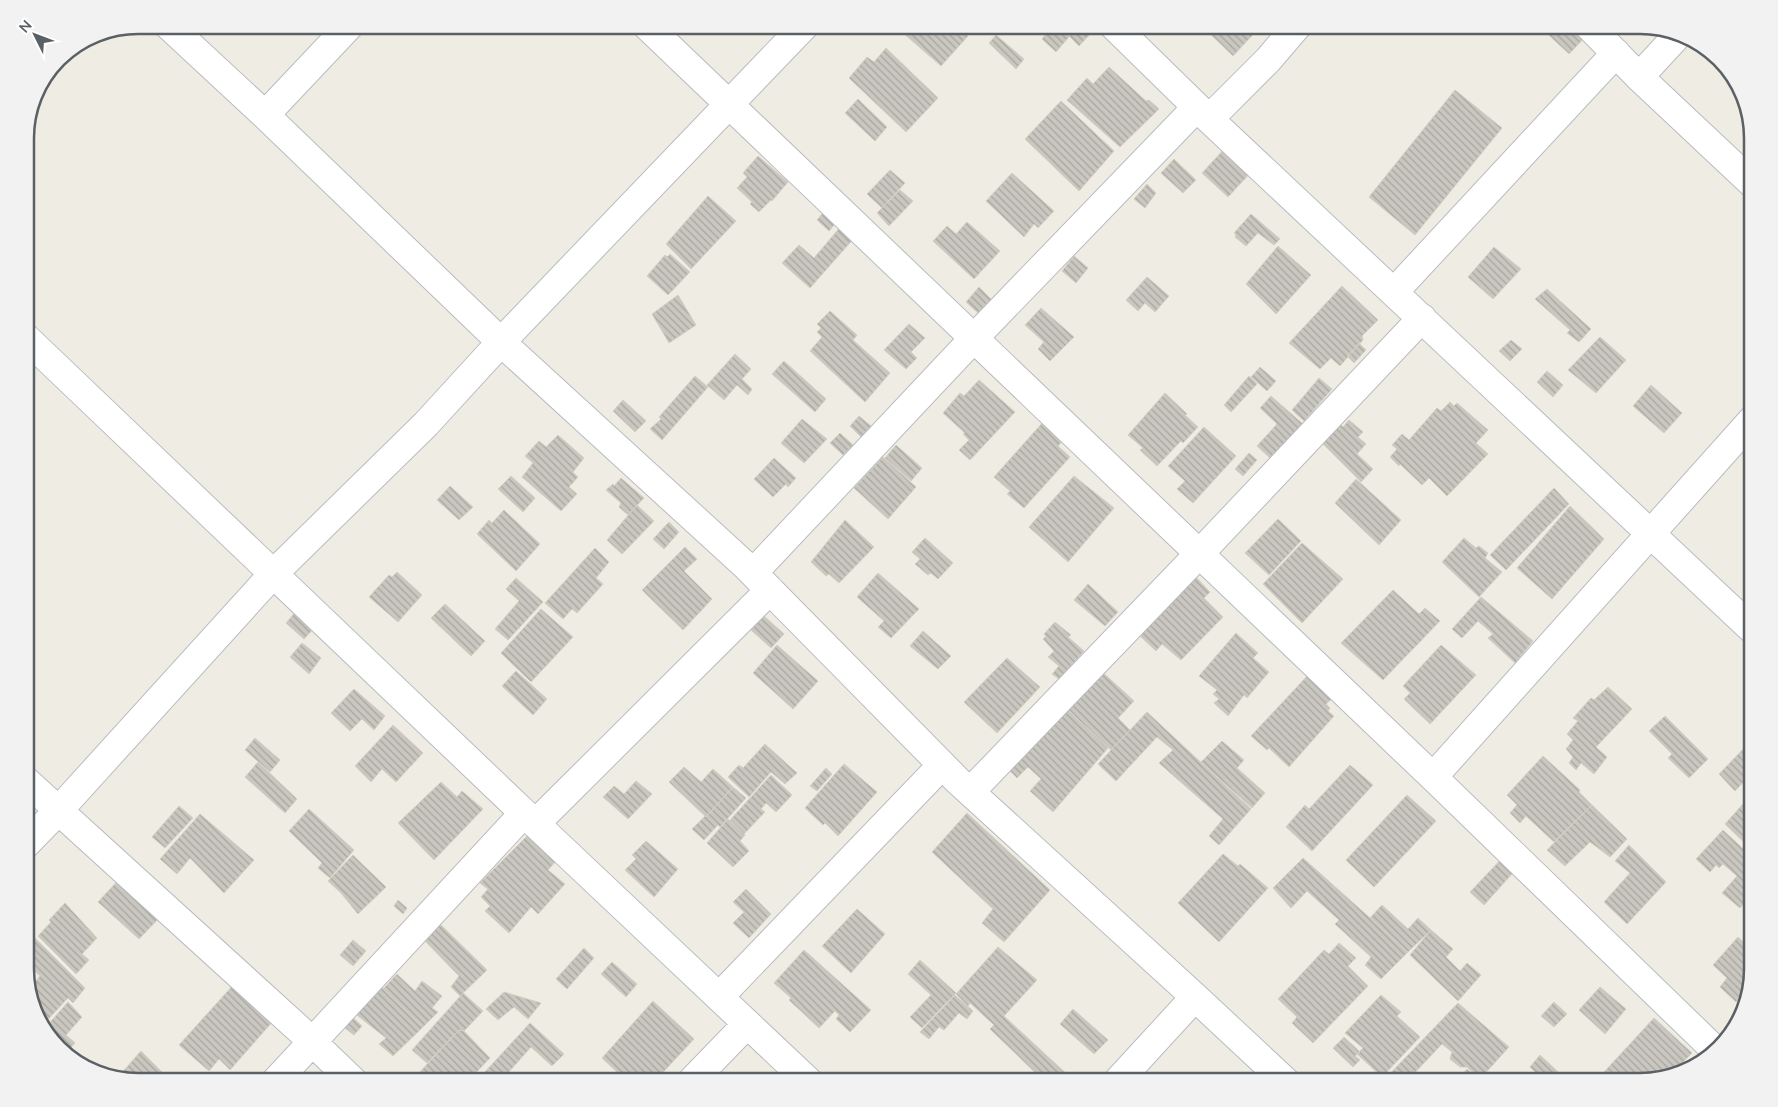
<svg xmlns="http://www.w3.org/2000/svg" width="1778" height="1107" viewBox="0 0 1778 1107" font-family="Lato,sans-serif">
<defs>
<pattern id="building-back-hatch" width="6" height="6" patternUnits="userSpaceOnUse" patternTransform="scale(1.25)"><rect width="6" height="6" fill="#cac7c0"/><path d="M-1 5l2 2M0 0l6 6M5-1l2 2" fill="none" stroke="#a7a5a0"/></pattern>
</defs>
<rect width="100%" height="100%" fill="#efede3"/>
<path fill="url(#building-back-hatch)" stroke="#d4cfc1" d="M894,25h61l13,11 -27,30z
M1053,25h14l7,6 -18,21 -14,-13z
M1079,25h6l8,6 -14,15 -10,-10z
M1201,25h61l-29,31z
M1538,25h43l8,8 -20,21z
M996,35l28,24 -8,10 -27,-26z
M886,48l52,50 -32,34 -57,-54 18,-21 7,5z
M1109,67l37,34 3,-1 10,9 -39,38 -53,-47 20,-22 6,6z
M1455,90l47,38 -87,107 -46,-38z
M858,99l29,28 -12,14 -30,-28z
M1061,101l53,50 -35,40 -54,-52z
M1227,146l26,24 -25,27 -26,-24z
M758,156l30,26 -16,19 -1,-1 -12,12 -9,-8 2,-2 -15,-14 10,-11 -4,-4z
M1174,159l22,21 -13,13 -22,-20z
M890,170l15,13 -23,25 -15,-14z
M1012,173l42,38 -16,17 -4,-4 -10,13 -38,-36z
M1147,184l9,9 -11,15 -11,-9z
M900,190l13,11 -24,25 -12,-13z
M708,196l28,25 -45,48 -25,-25z
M827,208l13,10 -11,13 -12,-11z
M1251,214l29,25 -6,6 -16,-12 -12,13 -11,-9 1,-2 -2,-2z
M967,222l33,29 -26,28 -41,-38 14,-15 9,8z
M842,225l14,11 -46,52 -28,-25 17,-18 15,13z
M1278,246l33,29 -35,39 -30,-30z
M1494,247l27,22 -28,30 -25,-22z
M670,254l20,18 -22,23 -21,-19 18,-21 2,2z
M1074,256l14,12 -12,15 -14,-12z
M1147,277l22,19 -14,16 -10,-9 -7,8 -12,-11z
M1342,286l36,34 -16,16 1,4 -23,26 -9,-8 -11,11 -31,-26z
M979,287l12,12 -13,14 -12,-11z
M1547,289l44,40 -12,13 -12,-9 3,-3 -35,-31z
M678,295l18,30 -27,18 -17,-29z
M1041,308l33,29 -24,24 -12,-12 6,-7 -19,-17z
M830,311l27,24 -4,5 37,33 -25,29 -55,-51 12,-14 -5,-5 4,-4 -4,-4z
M909,324l16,14 -14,14 6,6 -11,11 -22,-19z
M1600,337l26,23 -30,33 -28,-23z
M1511,340l11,9 -12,12 -11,-10z
M1359,343l7,7 -12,13 -7,-7z
M735,354l16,15 -9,10 10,10 -4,6 -11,-10 -13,15 -17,-15z
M784,361l42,38 -11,13 -43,-38z
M1260,367l16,14 -9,10 -16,-14z
M1547,371l16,14 -10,12 -16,-15z
M695,376l13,11 -46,53 -12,-11 11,-10 -2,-2z
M1249,376l8,8 -26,28 -7,-7z
M1319,378l13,11 -28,32 -12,-11z
M979,380l36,32 -45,48 -11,-10 10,-10 -6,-6 2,-1 -22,-20 17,-20 4,3z
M1651,385l31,28 -18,20 -31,-27z
M1165,393l22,21 -2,1 13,12 -15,16 -2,-2 -24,25 -17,-16 3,-2 -15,-13z
M1271,396l32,28 -33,34 -13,-12 20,-22 -17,-16z
M623,400l23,21 -11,11 -22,-21z
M1450,402l4,4 3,-3 31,27 -12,13 12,11 -41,42 -18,-18 -7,7 -22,-21 -1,2 -9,-9 7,-8 -5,-4 10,-11 7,6 28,-32 4,3z
M859,416l12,10 -10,11 -11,-11z
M802,419l25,20 -23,24 -23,-20z
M1349,420l14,12 -5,5 8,7 -9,10 16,15 -12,13 -39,-39 18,-19 3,3z
M1044,421l20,18 -6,7 12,11 -46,51 -17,-14 3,-3 -16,-14z
M1204,427l32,29 -43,47 -16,-14 8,-8 -17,-15z
M840,433l13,12 -10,10 -13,-12z
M558,435l26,23 -11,14 5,5 -9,10 8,7 -16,17 -39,-34 11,-14 -8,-7 14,-15 7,6z
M896,445l26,23 -11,13 -26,-23z
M1249,453l8,7 -14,16 -8,-7z
M883,457l33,30 -28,32 -34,-31z
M774,458l22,20 -8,9 -2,-3 -13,13 -19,-18z
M511,476l24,22 -12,14 -25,-23z
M1074,476l40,32 -46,54 -39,-35z
M621,478l23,20 -16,17 -9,-8 2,-4 -15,-13 7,-6 1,2z
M1356,479l45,41 -22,25 -44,-42z
M450,486l23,21 -14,13 -22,-20z
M1554,488l15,16 -63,66 -16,-15z
M637,505l17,16 -32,33 -15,-14z
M1570,506l34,33 -52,60 -35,-31z
M504,510l36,34 -24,27 -39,-37 12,-14 3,3z
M1278,519l23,22 -32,34 -24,-22z
M845,520l29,27 -35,36 -10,-9 -3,2 -15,-14z
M669,522l10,10 -15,17 -11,-10z
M925,538l28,25 -15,16 -7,-6 -3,2 -13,-11 5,-5 -8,-7z
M1464,538l12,10 3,-2 9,7 -3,5 17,14 -23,25 -37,-35z
M1302,543l41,36 -41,44 -39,-39z
M685,547l12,12 -13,12 28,28 -29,31 -41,-40z
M595,548l14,14 -13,16 7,6 -26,29 -5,-4 -9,10 -18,-16z
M1753,554v12l-6,-6z
M397,572l25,23 -24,27 -29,-25 20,-22 3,2z
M878,573l41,36 -28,29 -13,-11 6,-6 -27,-24z
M1193,574l17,18 -6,6 19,19 -42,43 -19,-16 -6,7 -18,-17z
M516,578l27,24 -35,38 -13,-11 24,-28 -13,-12z
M1088,584l30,28 -13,14 -31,-26z
M1393,590l26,24 6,-6 15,13 -57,59 -42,-37z
M1481,597l52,44 -18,22 -27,-25 5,-4 -15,-13 -16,17 -10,-9z
M445,604l40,37 -14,15 -40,-38z
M298,609l18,17 -12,13 -18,-16z
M541,609l32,28 -42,45 -30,-29z
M764,616l20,18 -13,14 -20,-18z
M1055,622l16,13 -3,2 16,14 -25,28 -7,-5 7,-8 -11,-9 6,-6 -11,-12 3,-3 -2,-2z
M923,631l28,25 -13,13 -28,-23z
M1236,633l22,20 -5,5 16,14 -22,26 -3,-3 -16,21 -14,-13 5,-4 -6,-5 4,-4 -18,-14z
M302,643l19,15 -12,16 -19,-17z
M777,645l41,36 -25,28 -40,-36z
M1441,645l35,30 -46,49 -26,-25 6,-6 -7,-7z
M1007,658l33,29 -43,46 -33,-31z
M1098,668l36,33 -16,17 12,12 -19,20 -48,-45z
M516,671l31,28 -14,16 -31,-29z
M1309,674l25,23 -8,7 4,4 -2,3 6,5 -45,51 -20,-19 -2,2 -16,-14z
M1608,687l24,22 -36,38 11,10 -13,17 -13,-11 -5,7 -7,-7 4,-6 -7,-8 7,-9 -6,-6 11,-13 -5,-3 18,-20 3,2z
M354,689l31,27 -11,14 -12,-11 -12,12 -19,-18z
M1063,705l45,43 -55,64 -23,-21 11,-12 -13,-12 -11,11 -12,-12z
M1147,712l104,97 -32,36 -10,-9 14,-17 -64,-56 14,-13 -16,-13 -41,44 -18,-17z
M1665,716l43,43 -19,19 -21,-20 4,-4 -23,-23z
M393,725l30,28 -27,29 -14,-13 -11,13 -16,-16z
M255,738l25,22 -10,12 -25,-22z
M1753,739v33l-18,19 -16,-17z
M1222,741l22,19 -7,8 28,25 -13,15 -51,-46z
M765,744l32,29 -12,11 -14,-12 -22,25 -21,-20 11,-12 4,3z
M1543,756l37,34 -1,2 13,13 -38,37 -28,-26 -6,7 -10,-10 7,-8 -10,-10z
M258,762l39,37 -12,14 -40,-36z
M844,764l33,28 -39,44 -13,-13 -2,2 -18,-17z
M1350,765l23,20 -61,66 -26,-24 19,-22 4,4z
M684,767l17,15 12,-13 20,18 -27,30 -37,-35z
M826,768l6,6 -15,17 -7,-5z
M771,775l21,20 -16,17 -10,-9 -5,6 4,3 -21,22 -14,-14z
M636,781l16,13 -24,25 -25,-22 11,-11 10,8z
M441,782l16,15 5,-6 21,18 -49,51 -36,-37z
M733,787l13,11 -26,29 -2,-2 -14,15 -12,-11 13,-13 1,1z
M1752,794l1,1v56l-28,-27z
M1407,795l29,26 -62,66 -28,-27z
M1592,805l35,34 -17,18 -20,-15 -25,24 -18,-16z
M179,806l14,12 -28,30 -13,-11z
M309,809l45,41 -24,28 -12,-10 4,-5 -33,-32z
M967,813l83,77 -46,52 -22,-19 11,-14 -61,-57z
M200,814l54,46 -30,33 -34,-35 -13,16 -17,-15z
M728,819l17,16 -5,6 9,10 -16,16 -26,-24z
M1723,830l30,28v35l-13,15 -18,-15 15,-17 -14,-12 -4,4 -3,-3 -6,7 -14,-13z
M529,834l27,27 -8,9 17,14 -27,30 -7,-7 -22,26 -24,-22 5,-5 -9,-9 7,-8 -8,-6z
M646,841l32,28 -24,28 -29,-27 11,-11 -4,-4z
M1629,845l37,37 -39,42 -23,-22 26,-29 -15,-12z
M1507,853l13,12 -36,40 -14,-13z
M1223,854l15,12 2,-2 28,24 -49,54 -41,-39z
M353,855l33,32 -28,27 -17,-21 -13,-12z
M1303,858l105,94 -27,27 -16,-14 6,-8 -36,-33 4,-4 -32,-29 -16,17 -18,-20z
M123,875l41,38 -25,26 -41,-37z
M746,889l25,25 -22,24 -16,-15 11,-11 -11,-10z
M398,900l9,8 -4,6 -9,-8z
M65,903l32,35 -15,16 7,6 -13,14 -38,-38 13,-14 -2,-2z
M1382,905l26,24 10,-11 13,12 -23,22 -38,-34z
M857,909l28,25 -34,39 -29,-27z
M438,922l49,48 -27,26 -9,-9 8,-11 -35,-36z
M25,928l60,60 -12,15 -5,-5 -27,29 -12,-38 11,-13 -15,-14z
M1431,930l22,19 -7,8 14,14 7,-8 14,12 -23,26 -48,-46z
M1738,937l15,14v19l-6,20 -11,12 -16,-15 7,-9 -14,-13z
M353,940l13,11 -13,15 -13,-11z
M1339,943l17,15 -8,8 20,20 -55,57 -21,-20 5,-6 -19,-18 46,-49 5,4z
M998,947l39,33 -33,36 68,63 -3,3h-24l-55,-53 4,-4 -24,-22 -2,3 -12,-12z
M584,948l10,10 -27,31 -11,-10z
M804,950l67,60 -21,22 -14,-13 3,-4 -4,-4 -16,17 -30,-28 2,-2 -17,-15z
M920,960l36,33 -34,35 -12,-11 21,-22 -23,-21z
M612,962l25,22 -11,13 -25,-23z
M397,974l18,17 7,-10 20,15 -10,12 6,4 -15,15 -40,-38z
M235,983l39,37 -44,50 -11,-11 -10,12 -30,-26z
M379,985l44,42 -30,29 -14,-12 7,-6 -33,-26z
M1600,987l26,22 -21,25 -26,-24z
M504,992l37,11 -13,16 -14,-12 -16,13 -12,-11z
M463,993l20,18 -19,20 -5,-1 -32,33 -15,-13z
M955,995l18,16 -6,8 -8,-6 -15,17 -5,-3 -10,12 -9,-7z
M1381,995l20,17 -4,4 23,21 -38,40 -25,-23 6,-6 -18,-15z
M653,1001l41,38 -40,43h-38l-3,-2 5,-7 -16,-15z
M68,1002l14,15 -16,18 9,8 -9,10 -22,-24z
M1554,1002l13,12 -13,13 -13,-11z
M1458,1003l51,44 -29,32 -13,-12h-7l-10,-8 2,-7 -10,-8 -36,38h-24z
M1073,1009l35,31 -14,14 -34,-30z
M350,1015l12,11 -8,9 -13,-10z
M1654,1018l38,35 -20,20 -31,9h-27l-10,-10z
M530,1023l34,31 -12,12 -21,-19 -31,35h-7l-10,-8z
M459,1030l5,1 26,27 -23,24h-43l-7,-7z
M1344,1037l16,15 -5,4 5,4 -7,7 -20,-19z
M141,1051l31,31h-34l-19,-6z
M1703,1053l4,4 -11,10 -7,2z
M1540,1055l29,27h-24l-15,-15z
M1467,1069l12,11 -1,2h-35l5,-6 5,4 7,-7 2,2z
M750,1074l9,8h-17z
M1498,1076l7,6h-12z"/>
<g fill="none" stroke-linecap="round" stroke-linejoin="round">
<g stroke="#b8bcc1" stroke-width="30">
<path id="minor" d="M168,25l97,90 236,227 245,224 211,214 238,217 91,85
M646,25l787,752 282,273
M1113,25l96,94 544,511
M1588,25l51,52 114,107
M1639,77l38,-41
M265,115l85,-90
M1209,119l59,-59 30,-35
M1394,292l222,-239
M25,337l499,476 285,269
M753,573l222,-236 222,-230
M1433,777l320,-358
M25,780l277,252 52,50
M970,792l230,-239 222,-235
M536,823l234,-233
M25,845l33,-34 216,-238 152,-149 75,-82 304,-317
M719,997l223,-232
M275,1082l249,-269
M691,1082l56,-58
M1117,1082l78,-85"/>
</g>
<use href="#minor" stroke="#fff" stroke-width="28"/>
</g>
<path d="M0 0H1778V1107H0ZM138 34H1640A104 104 0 0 1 1744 138V969A104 104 0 0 1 1640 1073H138A104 104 0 0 1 34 969V138A104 104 0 0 1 138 34Z" fill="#f2f2f3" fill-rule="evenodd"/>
<path fill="none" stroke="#5b6065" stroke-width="2.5" d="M138 34H1640A104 104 0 0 1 1744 138V969A104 104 0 0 1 1640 1073H138A104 104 0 0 1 34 969V138A104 104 0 0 1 138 34Z"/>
<g transform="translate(35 35) rotate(312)" stroke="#ffffff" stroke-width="4" paint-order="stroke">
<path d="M0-4L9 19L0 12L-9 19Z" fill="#5b6065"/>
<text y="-8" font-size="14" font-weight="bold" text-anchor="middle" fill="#5b6065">N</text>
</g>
</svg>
